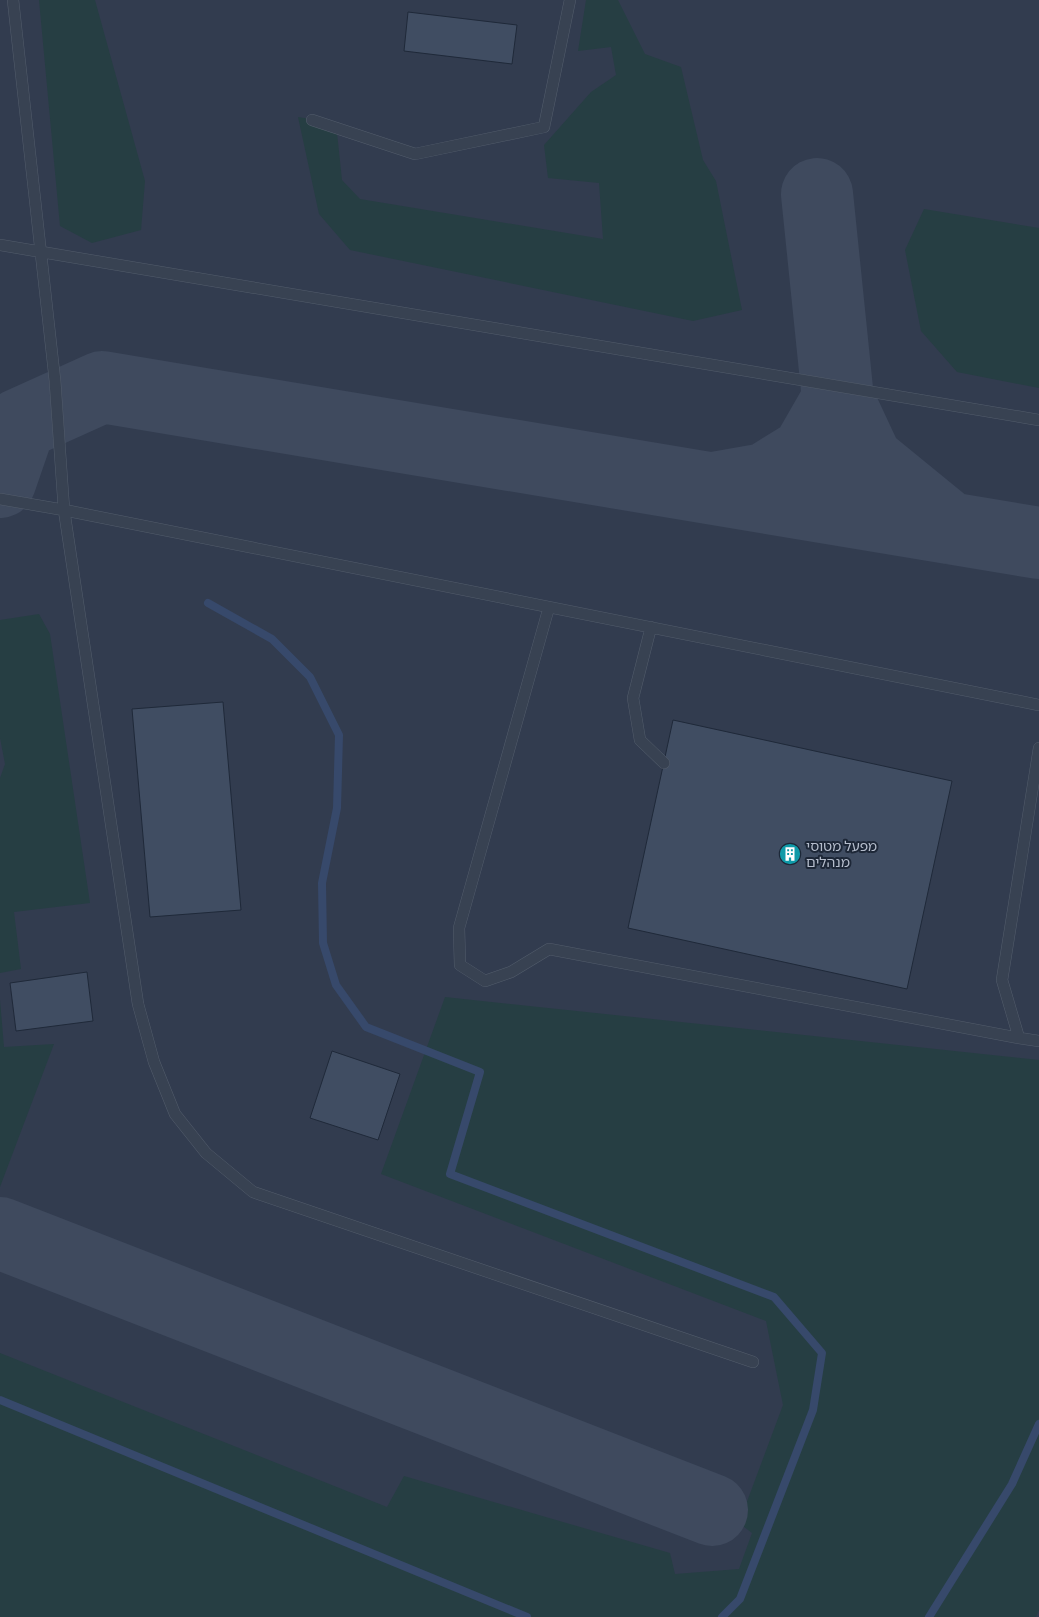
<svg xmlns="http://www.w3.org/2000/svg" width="1039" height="1617" viewBox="0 0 1039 1617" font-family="Manrope,'Noto Sans Hebrew',sans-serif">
<rect width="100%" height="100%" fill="#242f42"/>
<path fill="#323c4f" d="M0,0h1039v1617h-1039z"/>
<path fill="#263e43" d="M39,0h56l50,181 -4,49 -49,13 -32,-17z
M586,0h32l27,54 36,13 22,93 13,21 26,129 -49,11 -343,-71 -31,-36 -21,-97 38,6 6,57 18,19 243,40 -4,-56 -51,-5 -4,-33 47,-53 25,-17 -5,-28 -33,4z
M924,209l115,19v160l-82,-16 -36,-41 -16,-81z
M39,614l11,20 40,269 -76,9 7,57 -21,4v-195l5,-14 -5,-26v-118z
M445,997l594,63v550l-3,7h-1036v-264l387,154 17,-31 266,77 5,21 64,-5 13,-36 -13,-10 44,-118 -17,-84 -385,-147z
M0,1000l4,47 50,-3 -54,143z"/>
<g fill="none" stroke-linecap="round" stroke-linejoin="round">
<path stroke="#37496b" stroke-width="8" d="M208,603l64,36 38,38 29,58 -2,73 -15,75 1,60 13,42 30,42 114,45 -30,102 324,123 48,56 -9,57 -73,189 -18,18
M0,1400l527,217
M929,1617l83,-133 27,-60"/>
<path stroke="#3f4a5e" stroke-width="72" d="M838,399l29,62 82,67
M0,482l20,-58 82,-37 937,156
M714,488l51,-9 42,-26 31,-54 -21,-205
M0,1233l712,277"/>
</g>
<path fill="#404d62" stroke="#1f2939" d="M408,12l109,13 -5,39 -108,-13z
M223,702l18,208 -91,7 -18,-208z
M673,720l279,61 -45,208 -279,-61z
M87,972l6,49 -77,10 -6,-48z
M332,1051l68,23 -22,66 -68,-22z"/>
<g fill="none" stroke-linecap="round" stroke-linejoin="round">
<g stroke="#535d6c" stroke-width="12">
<path id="lane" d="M13,0l42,381 9,129 74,494 16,58 21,52 31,39 47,39 500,170
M312,120l103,34 129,-27 26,-127
M0,245l1039,175
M0,499l64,11 975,195
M549,607l-90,321 1,37 25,16 26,-9 38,-23 470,89
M651,627l-18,71 7,42 24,23
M1039,748l-37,232 17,58 20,3"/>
</g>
<use href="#lane" stroke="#384252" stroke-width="11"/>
</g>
<defs>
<g id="building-disc" transform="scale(1.125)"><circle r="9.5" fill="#0f9aa8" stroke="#1d2737"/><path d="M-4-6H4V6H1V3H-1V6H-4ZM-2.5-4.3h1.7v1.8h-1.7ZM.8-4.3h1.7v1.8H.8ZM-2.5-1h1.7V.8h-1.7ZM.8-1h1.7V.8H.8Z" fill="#fff"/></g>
</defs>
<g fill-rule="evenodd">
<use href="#building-disc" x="790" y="854"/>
</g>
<g text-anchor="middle" stroke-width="4" stroke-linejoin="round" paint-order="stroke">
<g font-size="14" fill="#b5bdcc" stroke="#1d2737" text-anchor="start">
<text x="806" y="851">מפעל מטוסי<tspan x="806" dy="16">מנהלים</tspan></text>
</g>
</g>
</svg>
